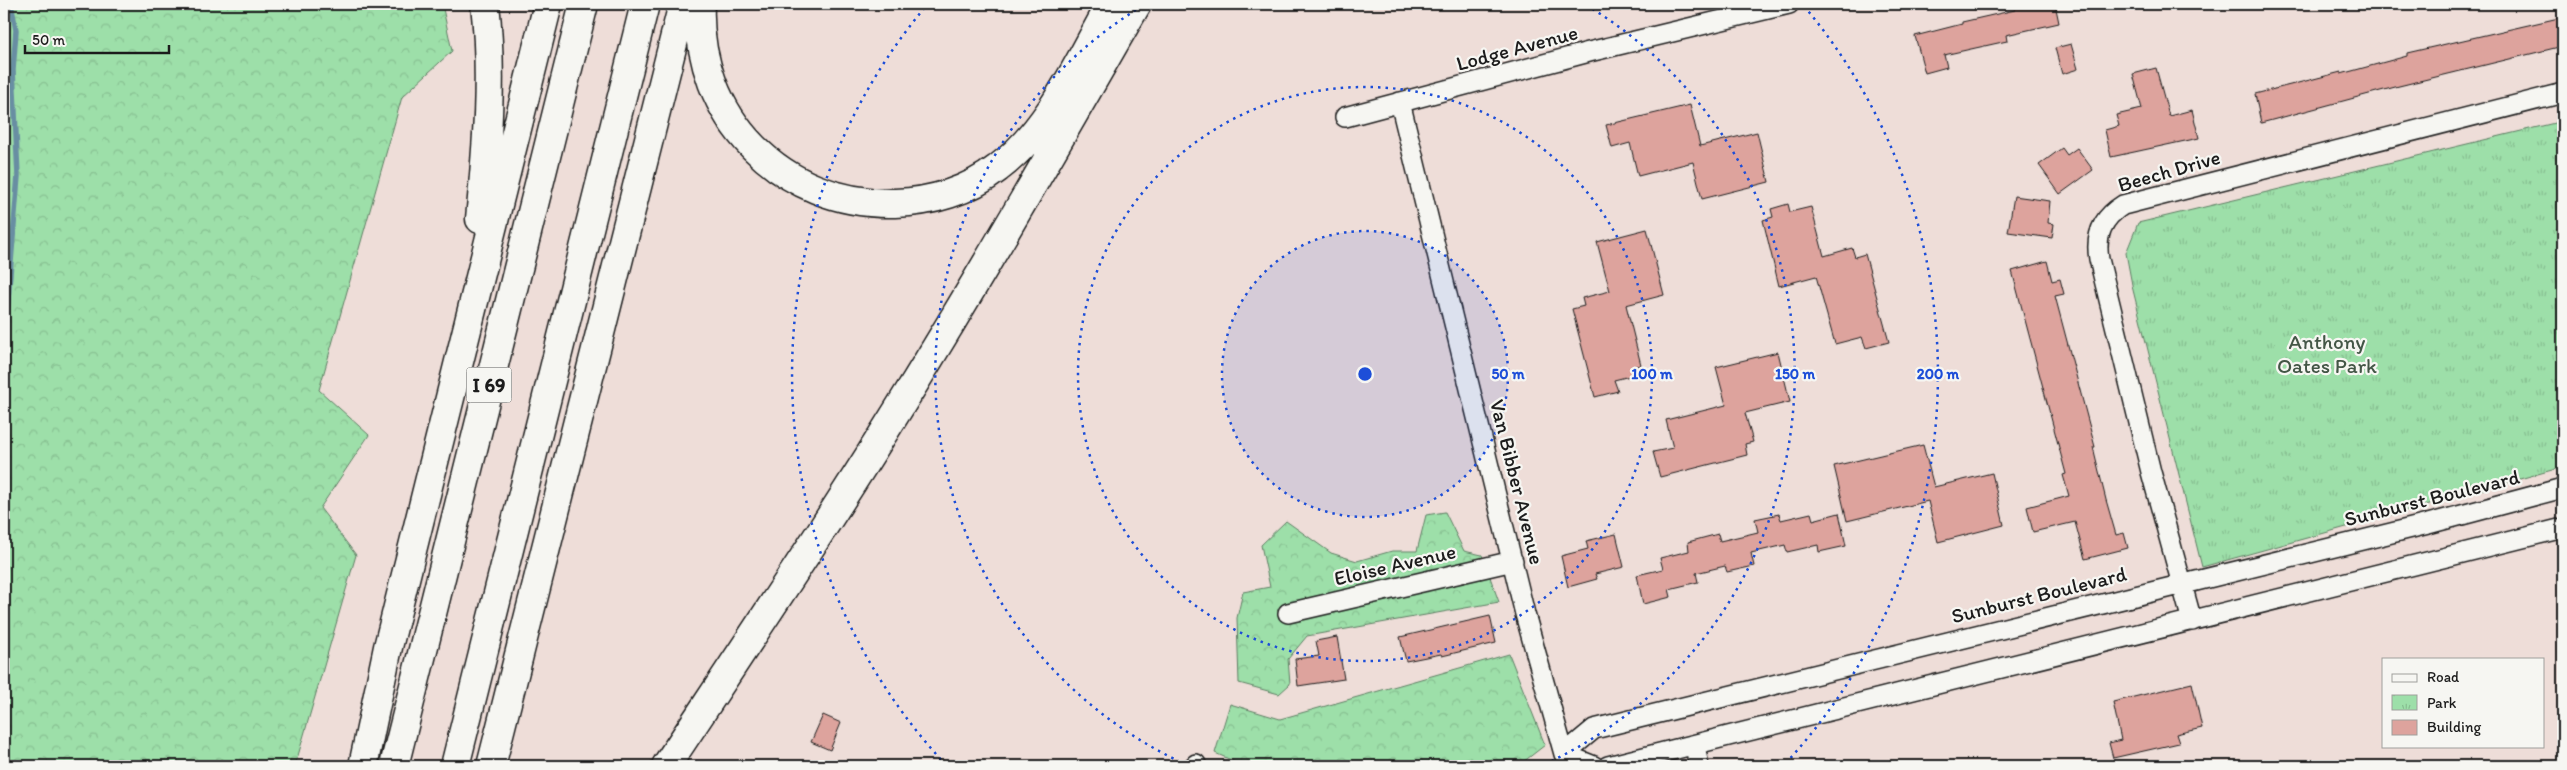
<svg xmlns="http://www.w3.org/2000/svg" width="2567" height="770" viewBox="0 0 2567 770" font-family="Itim,sans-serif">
<defs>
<pattern id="forest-crowns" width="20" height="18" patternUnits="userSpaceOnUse" patternTransform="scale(1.25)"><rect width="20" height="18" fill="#9ddfa9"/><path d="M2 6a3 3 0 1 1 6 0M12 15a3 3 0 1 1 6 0" fill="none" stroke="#87bf91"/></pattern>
<pattern id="park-tufts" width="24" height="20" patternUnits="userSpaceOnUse" patternTransform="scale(1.25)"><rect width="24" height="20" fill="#9ddfa9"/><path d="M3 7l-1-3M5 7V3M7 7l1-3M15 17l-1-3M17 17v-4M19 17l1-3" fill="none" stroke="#87bf91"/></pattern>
</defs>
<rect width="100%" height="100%" fill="#eeddd8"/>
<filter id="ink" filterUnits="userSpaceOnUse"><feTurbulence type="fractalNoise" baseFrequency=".02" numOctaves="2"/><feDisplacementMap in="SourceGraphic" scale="10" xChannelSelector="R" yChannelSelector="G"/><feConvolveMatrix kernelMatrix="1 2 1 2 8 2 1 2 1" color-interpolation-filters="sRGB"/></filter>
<g filter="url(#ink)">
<path fill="url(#forest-crowns)" stroke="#5c7e62" d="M4,4h438l10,47 -50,46 -83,293 50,45 -49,73 36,47 -61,211h-291z
M1445,512l19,39 18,4 17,47 -192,34 -19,23 2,25 -11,10 -40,-11 -2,-65 6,-26 27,-5 -9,-42 25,-24 45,32 26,8 35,-10h25l9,-36z
M1509,654l36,91 -27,21h-273l-30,-13 15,-49 50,15z"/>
<path fill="url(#park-tufts)" stroke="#5c7e62" d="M2563,121v346l-361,100 -69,-277 -7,-37 12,-30z"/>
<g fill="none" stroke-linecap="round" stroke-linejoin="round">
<path stroke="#688ea2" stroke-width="5.5" d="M4,348l14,-172 -5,-106 3,-40 -5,-26"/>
</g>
<path fill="#dda39d" stroke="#1c1c1c" d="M2014,4h41l4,19 -53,12 1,6 -63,14 3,12 -22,6 -10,-37 47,-12v-2l53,-12z
M2563,17v29l-164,40 -138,37 -6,-29 86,-22v2l66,-18v-3z
M2071,44l7,25 -16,5 -7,-26z
M2156,68l13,48 23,-6 7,28 -88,19 -6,-27 14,-4 -3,-11 26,-6 -9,-35z
M1690,105l10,41 57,-14 12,50 -67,17 -9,-37 -55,14 -8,-33 -18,5 -6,-23z
M2062,148l5,7 10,-7 16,22 -33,24 -21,-29z
M2014,196l36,5 -2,22 6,1 -2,14 -44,-6z
M1788,204l2,8 21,-5 13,49 28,-8 3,9 10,-3 24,88 -23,6 -4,-11 -27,7 -19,-68 -37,10 -16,-66 10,-3 -2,-8z
M1647,229l17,66 -38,10 15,60 -9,2 2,8 -20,5 4,11 -23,6 -23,-88 12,-3 -2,-8 28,-7 -13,-49z
M2047,261l5,20 8,-2 4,15 -9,2 40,151h-2l13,53 10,35 8,-2 4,15 -43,11 -10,-37 -42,10 -6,-25 42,-11 -6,-21 3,-1 -54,-203z
M1778,352l12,50 -45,11 8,29 -8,2 2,11 -87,22 -7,-25 20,-4 -7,-28 60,-15 -10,-38z
M1923,445l11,42 58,-14 12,52 -66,17 -10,-41 -81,20 -13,-55z
M1811,513l2,7 26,-7 7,33 -27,6 -1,-7 -31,7 -2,-7 -34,8 3,13 -27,6 -2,-6 -29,7 2,9 -29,7 2,8 -28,7 -6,-29 26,-6 -3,-11 29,-7 -1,-9 30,-8 2,7 38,-9 -3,-13 24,-5 2,6z
M1616,534l8,33 -29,7 2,5 -29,8 -7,-31 27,-7 -2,-8z
M1490,616l6,27 -54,13 -1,-2 -35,7 -6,-24z
M1337,637l7,42 -46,7 -3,-27 24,-3 -3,-15z
M2192,683l10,45 -26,6 3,9 -66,15 -4,-15 12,-3 -8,-38z
M823,715l18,8 -11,27 -19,-8z"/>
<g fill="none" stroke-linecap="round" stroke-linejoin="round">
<g stroke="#1c1c1c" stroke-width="22">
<path id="minor" d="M1400,102l125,512 39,140
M1345,117l244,-65 200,-48
M1288,613l225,-52
M2192,621l-41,-149 -52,-213c-4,-23 3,-41 24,-54l440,-112
M1695,746l4,20
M1564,754l30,-25 834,-205 135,-36
M1564,754l30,12
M1194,766l2,-2
M1608,766l955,-238"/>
</g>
<g stroke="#1c1c1c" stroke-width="31">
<path id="highway" d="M700,4c-5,113 82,202 195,199 36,-1 74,-12 103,-35 53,-40 81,-108 113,-164
M480,219c7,-71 13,-143 5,-215
M363,766l25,-119 160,-643
M394,766l190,-762
M455,766l190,-762
M491,766l192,-762
M666,766c92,-139 185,-277 271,-420 69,-113 134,-227 200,-342"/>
</g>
<use href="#minor" stroke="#f6f6f2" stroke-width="19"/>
<use href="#highway" stroke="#f6f6f2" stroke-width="28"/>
</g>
</g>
<circle cx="1365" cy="374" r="143" fill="#1d4ed8" fill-opacity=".12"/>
<g fill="none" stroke="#1d4ed8" stroke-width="2.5" stroke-dasharray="2.5 5">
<circle cx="1365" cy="374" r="143"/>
<circle cx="1365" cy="374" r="287"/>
<path d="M1187 765A430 430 0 0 1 1144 5M1586 5A430 430 0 0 1 1543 765"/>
<path d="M946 765A573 573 0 0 1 926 6M1804 6A573 573 0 0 1 1784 765"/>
</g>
<g text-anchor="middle" stroke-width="4.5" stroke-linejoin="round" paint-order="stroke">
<rect fill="#f6f6f2" stroke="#5d5d5c" stroke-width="1" x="466.5" y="367.5" width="45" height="35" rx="4"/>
<g font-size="20" font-weight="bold" fill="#1c1c1c">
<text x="489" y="392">I 69</text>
</g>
<g font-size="21" fill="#1c1c1c" stroke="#f6f6f2">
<text transform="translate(1517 48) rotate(-15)" y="7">Lodge Avenue</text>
<text transform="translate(2169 171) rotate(-16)" y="7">Beech Drive</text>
<text transform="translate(1517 482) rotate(76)" y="7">Van Bibber Avenue</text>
<text transform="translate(2432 498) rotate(-14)" y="7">Sunburst Boulevard</text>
<text transform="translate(1395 565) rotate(-13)" y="7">Eloise Avenue</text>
<text transform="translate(2039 595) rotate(-14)" y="7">Sunburst Boulevard</text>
</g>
<g font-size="21" fill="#435646" stroke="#f6f6f2">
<text x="2327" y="349">Anthony<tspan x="2327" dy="24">Oates Park</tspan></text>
</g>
</g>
<circle cx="1365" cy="374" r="8" fill="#1d4ed8" stroke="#f6f6f2" stroke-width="2.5"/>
<g font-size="15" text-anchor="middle" font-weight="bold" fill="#1d4ed8" stroke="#f6f6f2" stroke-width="4.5" stroke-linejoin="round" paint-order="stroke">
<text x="1508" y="379">50 m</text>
<text x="1652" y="379">100 m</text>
<text x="1795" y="379">150 m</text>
<text x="1938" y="379">200 m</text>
</g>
<rect width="2567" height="770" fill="none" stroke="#f6f6f2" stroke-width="20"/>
<rect x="10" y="10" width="2547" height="750" fill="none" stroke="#1c1c1c" stroke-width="2" filter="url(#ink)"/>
<rect x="2382" y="658" width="162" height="90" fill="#f6f6f2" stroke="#9f9f9c"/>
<rect x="2392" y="674" width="25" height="8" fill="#f6f6f2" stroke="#9f9f9c"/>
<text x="2427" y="682" font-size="15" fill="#1c1c1c">Road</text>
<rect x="2392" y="695" width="25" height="15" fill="url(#park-tufts)" stroke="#9f9f9c"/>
<text x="2427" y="708" font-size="15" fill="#1c1c1c">Park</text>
<rect x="2392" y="720" width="25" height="15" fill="#dda39d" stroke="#9f9f9c"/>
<text x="2427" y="732" font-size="15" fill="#1c1c1c">Building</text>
<path d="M25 45v8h144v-8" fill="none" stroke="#1c1c1c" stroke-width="2.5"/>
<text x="32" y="45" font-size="15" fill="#1c1c1c" stroke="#f6f6f2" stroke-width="4" paint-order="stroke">50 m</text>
</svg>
